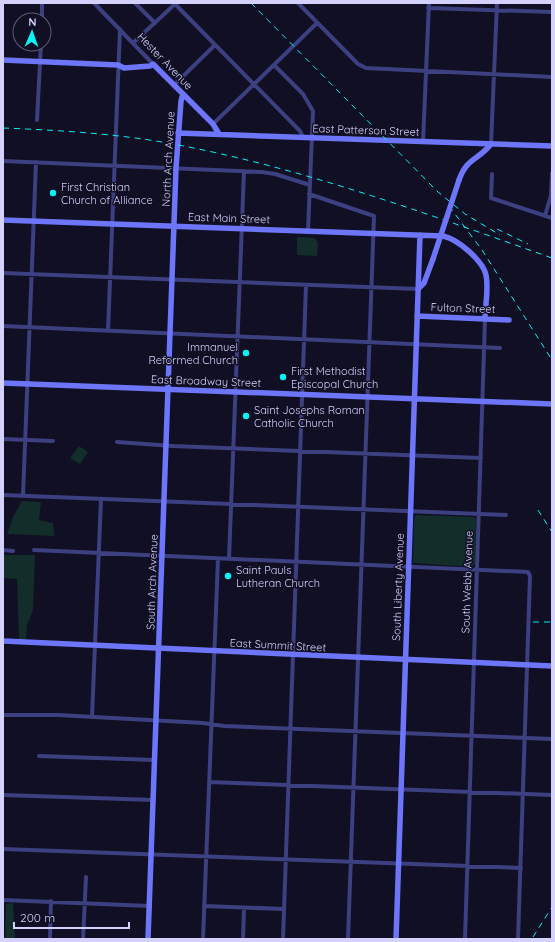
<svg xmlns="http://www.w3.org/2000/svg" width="555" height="942" viewBox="0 0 555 942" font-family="Quicksand,sans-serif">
<rect width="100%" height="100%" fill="#110f23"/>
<path fill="#122d2a" d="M297,237l18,1 3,5 -1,13 -20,-1z
M79,446l9,6 -8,12 -10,-6z
M22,501l19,1 -2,18 14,3 1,13 -47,-2 6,-17z
M416,515l58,2 2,2 -1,45 -3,3 -59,-4 1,-45z
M3,555h32l-2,55 -6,15 -1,14h-7l-2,-60 -14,-1z
M13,903l2,36h-10l1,-35z"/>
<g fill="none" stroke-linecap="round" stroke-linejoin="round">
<path stroke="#3c3f80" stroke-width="4" d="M94,3l59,61
M135,3l20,20
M174,3l126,128 3,6
M298,3l60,61 8,4 186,9
M428,8l124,4
M42,20v-17
M133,43l42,-39
M274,65l29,29 10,17 -5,120
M174,85l41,-40
M37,120l4,-76
M213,124l104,-101
M423,142l6,-139
M491,144l6,-141
M3,161l259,11 13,2 35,11
M492,174l-1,24 61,20
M309,194l65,22 -26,723
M545,216l6,-21 1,-22
M3,273l415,16
M3,326l497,22
M108,331l12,-302
M3,439l50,2
M117,442l56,4 308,12
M3,495l503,20
M23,496l13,-334
M3,550l10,1
M34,550l494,22 2,4 -12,363
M229,559l15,-388
M3,715h55l145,8 21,3 328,13
M92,717l9,-218
M39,756l116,4
M209,782l343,13
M3,795l151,5
M3,849l518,19
M3,900l147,6
M204,906l80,3
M50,939l1,-38
M83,939l3,-62
M203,939l15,-380
M243,939l1,-31
M283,939l23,-654
M465,939l20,-620"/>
<path stroke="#6d76fa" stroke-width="5.5" d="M3,60l115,5 6,3 26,-2 3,-2 60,60 6,10
M178,133l374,13
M459,180c8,-23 20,-20 32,-36
M3,220l440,16c15,3 40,25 43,39 3,14 -1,30 -1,44
M418,289l6,-6 9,-24
M417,316l92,4
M3,383l549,21
M3,641l549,25
M148,939l28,-771 5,-67 2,-7
M396,939l24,-704"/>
<path stroke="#08f1f4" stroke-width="1" stroke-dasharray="6 5" stroke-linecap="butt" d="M251,3l187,189 27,22 35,21
M3,128c51,2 102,5 153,13 136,23 266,71 396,117
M449,206l33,44 70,110
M497,229l31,15
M538,510l14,22
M533,622h19
M533,937l19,-30"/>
<path stroke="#6d76fa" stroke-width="5.5" d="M433,259l26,-79"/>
</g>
<g fill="#08f1f4" stroke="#110f23" stroke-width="1.5">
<circle cx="53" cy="193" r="4"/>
<circle cx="246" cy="353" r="4"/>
<circle cx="283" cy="377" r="4"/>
<circle cx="246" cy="416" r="4"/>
<circle cx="228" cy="576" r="4"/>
</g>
<g text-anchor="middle" stroke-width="3" stroke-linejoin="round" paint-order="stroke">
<g font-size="11" fill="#d4d2fd" stroke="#110f23">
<text transform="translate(165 61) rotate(46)" y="4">Hester Avenue</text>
<text transform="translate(366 130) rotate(2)" y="4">East Patterson Street</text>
<text transform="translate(168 159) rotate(-87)" y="4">North Arch Avenue</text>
<text transform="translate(229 218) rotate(2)" y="4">East Main Street</text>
<text transform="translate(463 308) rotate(2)" y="4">Fulton Street</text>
<text transform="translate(206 381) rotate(2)" y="4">East Broadway Street</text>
<text transform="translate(152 582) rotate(-88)" y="4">South Arch Avenue</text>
<text transform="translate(467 582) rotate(-88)" y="4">South Webb Avenue</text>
<text transform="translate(398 587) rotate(-88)" y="4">South Liberty Avenue</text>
<text transform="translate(278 645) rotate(3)" y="4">East Summit Street</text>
</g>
<g font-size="11" fill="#d4d2fd" stroke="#110f23" text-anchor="start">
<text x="61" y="191">First Christian<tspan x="61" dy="13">Church of Alliance</tspan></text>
<text x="238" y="351" text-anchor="end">Immanuel<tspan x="238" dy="13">Reformed Church</tspan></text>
<text x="291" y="375">First Methodist<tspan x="291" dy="13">Episcopal Church</tspan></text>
<text x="254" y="414">Saint Josephs Roman<tspan x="254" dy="13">Catholic Church</tspan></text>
<text x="236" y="574">Saint Pauls<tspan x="236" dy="13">Lutheran Church</tspan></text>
</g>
</g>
<rect width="555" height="942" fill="none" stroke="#d4d2fd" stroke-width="8"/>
<g transform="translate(32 32) rotate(2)"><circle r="19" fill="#110f23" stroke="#5f5d7a"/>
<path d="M0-3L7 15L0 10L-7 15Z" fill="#08f1f4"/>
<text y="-6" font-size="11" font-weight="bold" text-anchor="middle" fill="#d4d2fd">N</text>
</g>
<path d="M14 922v6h115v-6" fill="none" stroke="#d4d2fd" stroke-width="2"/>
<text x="20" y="922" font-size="12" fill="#d4d2fd" stroke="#110f23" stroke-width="3" paint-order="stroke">200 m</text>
</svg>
